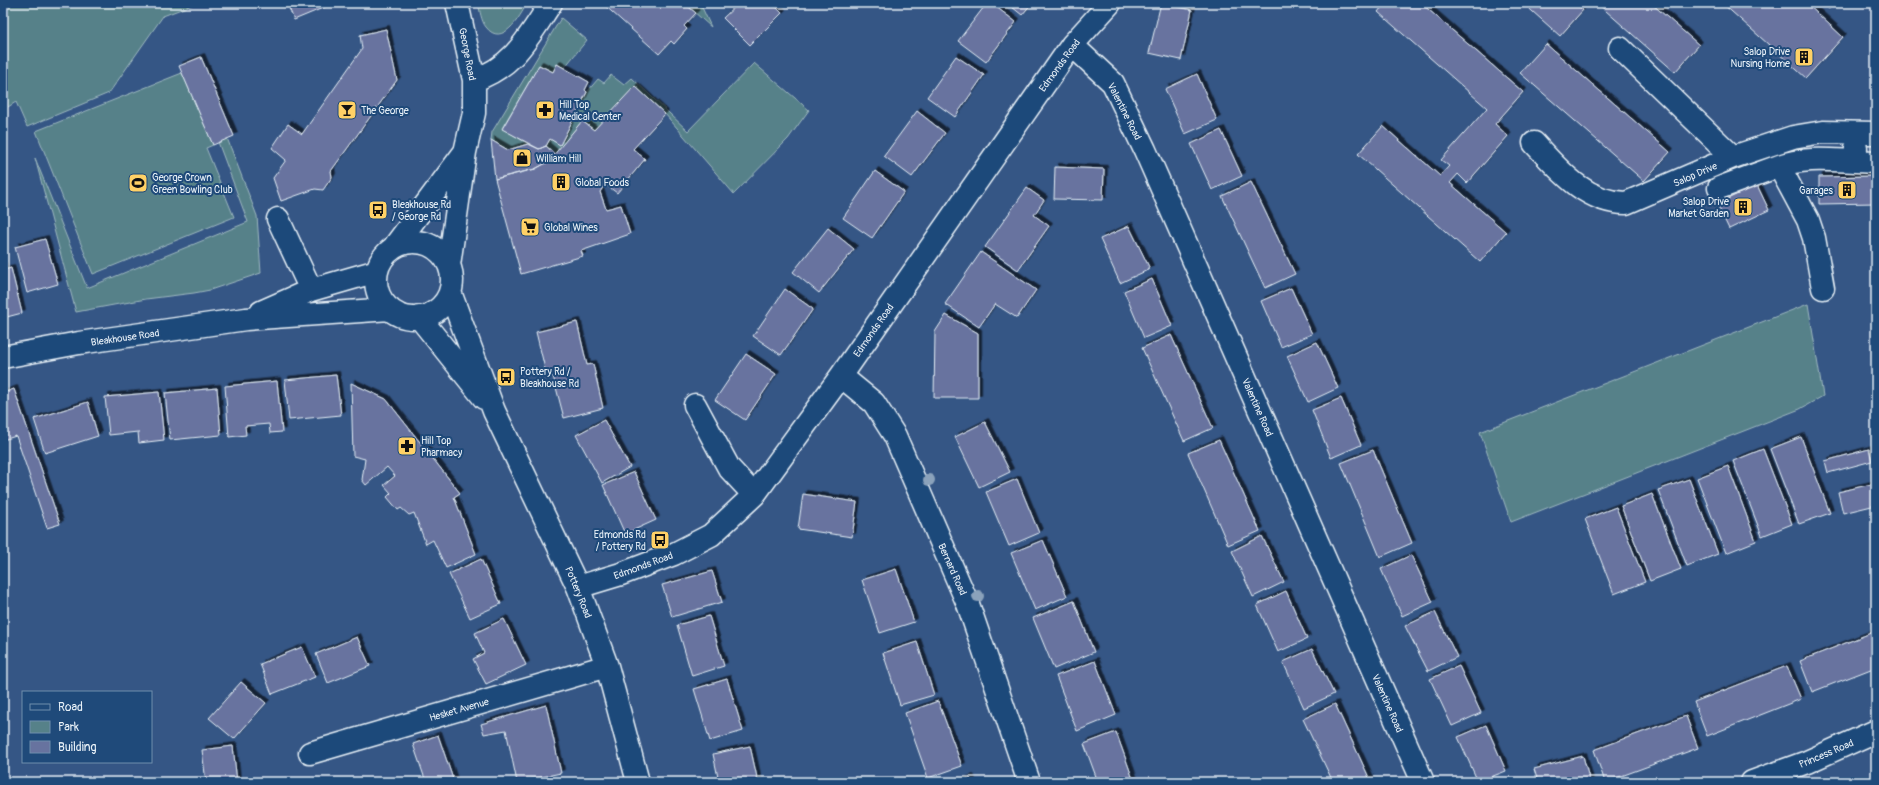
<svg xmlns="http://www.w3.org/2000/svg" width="1879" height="785" viewBox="0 0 1879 785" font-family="Pangolin,sans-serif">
<defs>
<filter id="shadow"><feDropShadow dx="3.5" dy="-3.5" stdDeviation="0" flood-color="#0009"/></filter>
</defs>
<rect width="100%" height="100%" fill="#355685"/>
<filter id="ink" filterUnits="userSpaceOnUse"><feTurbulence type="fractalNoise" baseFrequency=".025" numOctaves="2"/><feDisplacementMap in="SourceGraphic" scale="8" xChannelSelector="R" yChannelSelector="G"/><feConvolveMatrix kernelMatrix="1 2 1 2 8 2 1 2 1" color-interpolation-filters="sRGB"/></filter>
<g filter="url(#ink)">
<path fill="#568189" stroke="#9fb9c0" d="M3,3h194l-34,13 -54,77 -82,34 -11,-25 -13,8z
M478,3h49c-7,14 -25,45 -41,24 -5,-6 -6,-17 -8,-24z
M684,3h16l11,24z
M561,18l26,22 -23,28 -7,-4 -4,8 -14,-7 -37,63 26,16 -20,6 -17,-10 1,-8z
M754,63l55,47 -21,29 -54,55 -69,-80 -30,-27 -41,43 -12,-9 -27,33 -9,-8 4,-7 10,6 27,-53 11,-13 6,4 7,-8 13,10 8,-7 56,53z
M182,73l31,72 -7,3 28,69 -141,57 -57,-143z
M227,138l30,78 4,57 -51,17 -16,3 -48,6 -70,13 -41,-154 52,130 161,-66 -30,-80z
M1808,304l15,92 -23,13 -289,113 -31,-90z"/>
<path fill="#67739f" stroke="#e8f1f8" filter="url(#shadow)" d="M287,3h48l-41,17z
M602,3h82l12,10 -12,13 3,3 -13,15 -3,-3 -12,13z
M739,3h33l10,10 -32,32 -27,-27z
M987,3h4l25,19 -30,40 -28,-21z
M1007,3h25l-10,12z
M1161,3l31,7 -11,50 -32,-7z
M1385,3h36l102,89 -28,32 13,12 -41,47 -9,-9 -8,9 56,49 -26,30 -122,-108 25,-28 57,50 9,-10 -8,-6 46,-52 -109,-96z
M1523,3h52l8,7 -23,26z
M1597,3h54l48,42 -24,27z
M1722,3h84l37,34 -37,41z
M1822,3h12l-5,6z
M386,29l11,51 -66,91 1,6 -9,13 -8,-1 -34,12 -8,-23 13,-18 -14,-12 16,-24 14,10 60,-85 -2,-14z
M1546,44l124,108 -26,29 -124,-108z
M956,56l28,19 -29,42 -28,-20z
M201,57l33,79 -21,9 -34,-79z
M557,64l32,18 -4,8 2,2 -27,53 -10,-6 -4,7 -7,3 -37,-20 37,-64 14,7z
M1197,74l20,46 -32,14 -20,-45z
M635,86l30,28 -32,35 12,10 -28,34 -12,-9 -5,8 6,17 15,-4 9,29 -49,17 2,5 -62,18 -26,-95 40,-10 13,-7 34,-41 12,9z
M917,111l28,22 -33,44 -28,-21z
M1221,130l21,46 -30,14 -21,-46z
M491,140l17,10 20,-6 11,5 7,-3 9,8 -7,8 -13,7 -40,10z
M1055,167l49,2 -1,31 -49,-1z
M875,171l29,21 -32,46 -29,-20z
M1876,176v27l-57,1v-27z
M1251,182l44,92 -30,14 -43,-92z
M1757,185l12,25 -40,19 -12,-25z
M1027,188l17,12 -10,15 15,11 -31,44 -33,-23z
M1129,226l21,43 -30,14 -20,-44z
M828,228l26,21 -35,44 -26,-21z
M45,239l13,45 -31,9 -12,-46z
M981,252l55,38 -19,28 -22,-14 -16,23 -34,-23z
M3,266l1,4 7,-2 11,45 -19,5z
M1152,279l20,47 -28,12 -20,-47z
M1291,288l21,46 -31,13 -20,-46z
M785,289l28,20 -32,46 -28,-19z
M946,315l32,18v65h-44l1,-66z
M577,322l10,43 6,-1 10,44 -39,10 -11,-42 -6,1 -11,-45z
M1171,335l42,93 -29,13 -42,-93z
M1317,342l21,46 -30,14 -21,-46z
M746,354l30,20 -31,46 -30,-20z
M336,375l5,40 -52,5 -4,-40z
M277,381l5,51 -12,1 -1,-9 -24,2 1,9 -17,2 -4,-51z
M351,383l35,16 74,94 -6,4 22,57 -30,14 -13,-28 -7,4 -12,-31 -5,2 -8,-7 -3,2 -11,-13 4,-4 -7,-8 11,-9 -8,-9 -21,18 -4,-5 3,-21 -12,-3z
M217,388l4,47 -51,5 -5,-47z
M14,389l46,135 -13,4 -31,-92 -13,4v-47z
M159,392l5,48 -25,3 -1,-11 -29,3 -4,-38z
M1341,398l20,47 -30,13 -19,-48z
M88,402l10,34 -53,17 -11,-34z
M604,420l26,47 -28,16 -26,-48z
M985,422l25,50 -31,15 -24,-50z
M1801,437l29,76 -31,11 -29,-75z
M1219,440l41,91 -32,14 -40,-92z
M1763,449l29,75 -30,12 -29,-75z
M1869,449l3,12 -44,12 -3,-12z
M1373,450l39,93 -32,14 -39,-94z
M1728,466l28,75 -30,12 -29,-75z
M634,472l22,48 -31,14 -22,-49z
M1017,479l22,54 -30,13 -23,-54z
M1689,479l29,75 -31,12 -29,-76z
M1876,483v22l-33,8 -5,-21z
M803,494l54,8 -5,35 -54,-8z
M1652,494l29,75 -31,12 -29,-75z
M1616,507l29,75 -31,12 -29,-75z
M1262,536l22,46 -31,15 -21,-46z
M1043,540l24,56 -32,14 -24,-57z
M1411,555l22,47 -31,14 -21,-47z
M481,559l20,45 -31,14 -21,-44z
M896,569l18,53 -34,11 -18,-53z
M712,571l10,31 -50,15 -10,-32z
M1286,591l21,48 -29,13 -21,-47z
M1074,601l20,51 -40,17 -21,-51z
M1435,612l22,45 -29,14 -23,-45z
M709,616l15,50 -32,10 -15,-51z
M504,619l22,46 -40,19 -13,-25 11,-6 -9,-20z
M1876,631v36l-64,25 -12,-31z
M357,637l13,29 -42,17 -12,-29z
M917,642l17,53 -34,10 -17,-52z
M302,647l13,30 -43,17 -12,-30z
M1312,649l22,45 -30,14 -21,-46z
M1095,661l21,54 -39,16 -21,-55z
M1459,666l22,47 -29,13 -22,-47z
M1787,666l14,33 -94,37 -13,-34z
M727,679l16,52 -33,10 -16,-52z
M241,682l25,21 -32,36 -25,-21z
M938,701l24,65 -34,12 -23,-65z
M1335,704l36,78h-38l-30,-63z
M546,705l15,68 -44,9 -11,-52 -22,4 -3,-10z
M1686,716l12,32 -93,34 -11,-32z
M1486,725l20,46 -28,11 -20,-45z
M1116,732l18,50h-36l-14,-38z
M438,735l16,47h-28l-13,-38z
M233,746l4,36h-31l-4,-32z
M750,746l8,36h-39l-6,-28z
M1583,756l7,26h-52l-4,-13z
M970,778l2,4h-13z"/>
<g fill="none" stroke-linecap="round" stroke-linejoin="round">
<g stroke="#e8f1f8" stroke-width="25">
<path id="minor" d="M1072,45l41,38 32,67 278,632
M1620,48l113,109
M474,80c40,-13 55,-44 77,-77
M1534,143c25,27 52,60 92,60l107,-46 60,-20 30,-5 53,1
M1856,148l-1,13 21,1
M1719,188l60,-22
M278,219l33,71
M376 280a38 38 0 1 1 76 0a38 38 0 1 1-76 0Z
M394,247l70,-94
M449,265l16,-113 9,-39v-33l-17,-77
M1823,288l-9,-50 -6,-18 -29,-54c24,-9 51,-6 76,-5
M450,292l44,119 84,176 29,79 31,116
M261,312l50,-22 66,-19
M419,317l65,81
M3,357l76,-14 167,-24 144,-10
M841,376l33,27 21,33 73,168 61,178
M695,405l34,63 25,27
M578,587l43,-13 53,-20 37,-19 43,-40 87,-119 231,-331 38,-42
M310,753l297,-87
M1752,782l55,-20 69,-31"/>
</g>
<use href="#minor" stroke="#1f4a7a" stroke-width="22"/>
</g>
<g fill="#8ba2bb">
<circle cx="929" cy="480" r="6"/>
<circle cx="978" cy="596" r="6"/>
</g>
</g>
<defs>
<g id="building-square" transform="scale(1)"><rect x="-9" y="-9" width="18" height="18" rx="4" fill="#ffd166" stroke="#1f4a7a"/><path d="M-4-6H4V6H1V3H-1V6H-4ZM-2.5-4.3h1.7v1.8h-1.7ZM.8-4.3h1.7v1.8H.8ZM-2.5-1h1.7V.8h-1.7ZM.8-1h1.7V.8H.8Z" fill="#111"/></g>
<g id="bar-square" transform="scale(1)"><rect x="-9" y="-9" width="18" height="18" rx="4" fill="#ffd166" stroke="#1f4a7a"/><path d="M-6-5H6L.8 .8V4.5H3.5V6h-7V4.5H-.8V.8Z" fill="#111"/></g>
<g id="pharmacy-square" transform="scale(1)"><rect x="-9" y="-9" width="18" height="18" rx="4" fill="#ffd166" stroke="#1f4a7a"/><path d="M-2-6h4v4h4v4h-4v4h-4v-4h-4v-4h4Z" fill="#111"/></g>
<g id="shop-square" transform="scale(1)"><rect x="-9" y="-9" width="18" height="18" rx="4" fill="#ffd166" stroke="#1f4a7a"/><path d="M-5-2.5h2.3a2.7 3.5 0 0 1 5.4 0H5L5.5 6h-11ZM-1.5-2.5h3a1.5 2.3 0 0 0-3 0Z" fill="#111"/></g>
<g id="stadium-square" transform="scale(1)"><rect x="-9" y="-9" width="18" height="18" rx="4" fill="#ffd166" stroke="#1f4a7a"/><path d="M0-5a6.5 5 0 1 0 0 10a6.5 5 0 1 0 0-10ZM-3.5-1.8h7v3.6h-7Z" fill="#111"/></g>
<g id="bus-square" transform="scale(1)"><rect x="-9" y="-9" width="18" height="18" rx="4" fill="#ffd166" stroke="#1f4a7a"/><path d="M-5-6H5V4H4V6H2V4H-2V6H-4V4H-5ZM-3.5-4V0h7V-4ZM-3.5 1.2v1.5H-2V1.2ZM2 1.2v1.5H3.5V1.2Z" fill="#111"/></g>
<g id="supermarket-square" transform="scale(1)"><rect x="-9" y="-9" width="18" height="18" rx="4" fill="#ffd166" stroke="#1f4a7a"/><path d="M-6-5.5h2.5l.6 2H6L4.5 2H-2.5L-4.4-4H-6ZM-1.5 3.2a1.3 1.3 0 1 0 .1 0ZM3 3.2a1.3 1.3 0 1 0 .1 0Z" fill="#111"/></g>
</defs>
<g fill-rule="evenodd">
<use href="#building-square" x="1804" y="57"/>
<use href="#bar-square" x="347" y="110"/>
<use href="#pharmacy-square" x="545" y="110"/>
<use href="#shop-square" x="522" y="158"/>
<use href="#building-square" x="561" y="182"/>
<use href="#stadium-square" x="138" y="183"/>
<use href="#building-square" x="1847" y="190"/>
<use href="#building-square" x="1743" y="207"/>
<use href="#bus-square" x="378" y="210"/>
<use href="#supermarket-square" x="530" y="227"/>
<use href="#bus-square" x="506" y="377"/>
<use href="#pharmacy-square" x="407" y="446"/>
<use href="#bus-square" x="660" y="540"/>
</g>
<g text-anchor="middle" stroke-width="4" stroke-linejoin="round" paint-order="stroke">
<g font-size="10" fill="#e8f1f8" stroke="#1f4a7a" text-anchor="start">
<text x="1790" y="55" text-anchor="end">Salop Drive<tspan x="1790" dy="12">Nursing Home</tspan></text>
<text x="559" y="108">Hill Top<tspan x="559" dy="12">Medical Center</tspan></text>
<text x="361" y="114">The George</text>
<text x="536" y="162">William Hill</text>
<text x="152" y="181">George Crown<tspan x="152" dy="12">Green Bowling Club</tspan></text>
<text x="575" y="186">Global Foods</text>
<text x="1833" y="194" text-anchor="end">Garages</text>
<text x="1729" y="205" text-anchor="end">Salop Drive<tspan x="1729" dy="12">Market Garden</tspan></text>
<text x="392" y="208">Bleakhouse Rd<tspan x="392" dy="12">/ George Rd</tspan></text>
<text x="544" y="231">Global Wines</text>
<text x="520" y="375">Pottery Rd /<tspan x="520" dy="12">Bleakhouse Rd</tspan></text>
<text x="421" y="444">Hill Top<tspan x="421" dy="12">Pharmacy</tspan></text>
<text x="646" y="538" text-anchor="end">Edmonds Rd<tspan x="646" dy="12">/ Pottery Rd</tspan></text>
</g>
<g font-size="10" fill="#e8f1f8" stroke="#1f4a7a">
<text transform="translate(468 54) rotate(79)" y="4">George Road</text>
<text transform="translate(1059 65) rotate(-54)" y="4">Edmonds Road</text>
<text transform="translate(1125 111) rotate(63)" y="4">Valentine Road</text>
<text transform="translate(1695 174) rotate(-24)" y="4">Salop Drive</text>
<text transform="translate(873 330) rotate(-55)" y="4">Edmonds Road</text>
<text transform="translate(125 337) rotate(-8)" y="4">Bleakhouse Road</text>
<text transform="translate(1258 407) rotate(66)" y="4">Valentine Road</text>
<text transform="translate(643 565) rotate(-20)" y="4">Edmonds Road</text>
<text transform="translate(953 569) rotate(66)" y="4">Bernard Road</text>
<text transform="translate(579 592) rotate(68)" y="4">Pottery Road</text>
<text transform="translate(1388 703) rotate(66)" y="4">Valentine Road</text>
<text transform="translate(459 709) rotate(-16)" y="4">Hesket Avenue</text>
<text transform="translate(1826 753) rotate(-23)" y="4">Princess Road</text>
</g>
</g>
<rect width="1879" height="785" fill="none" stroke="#1f4a7a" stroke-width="16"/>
<rect x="8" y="8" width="1863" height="769" fill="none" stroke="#e8f1f8" stroke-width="1.5" filter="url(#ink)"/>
<rect x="22" y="691" width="130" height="72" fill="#1f4a7a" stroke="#6f8dac"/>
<rect x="30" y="704" width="20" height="6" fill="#1f4a7a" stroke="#6f8dac"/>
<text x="58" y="711" font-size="12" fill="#e8f1f8">Road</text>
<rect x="30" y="721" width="20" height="12" fill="#568189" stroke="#6f8dac"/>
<text x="58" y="731" font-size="12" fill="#e8f1f8">Park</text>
<rect x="30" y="741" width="20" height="12" fill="#67739f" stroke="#6f8dac"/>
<text x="58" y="751" font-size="12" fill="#e8f1f8">Building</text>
</svg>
